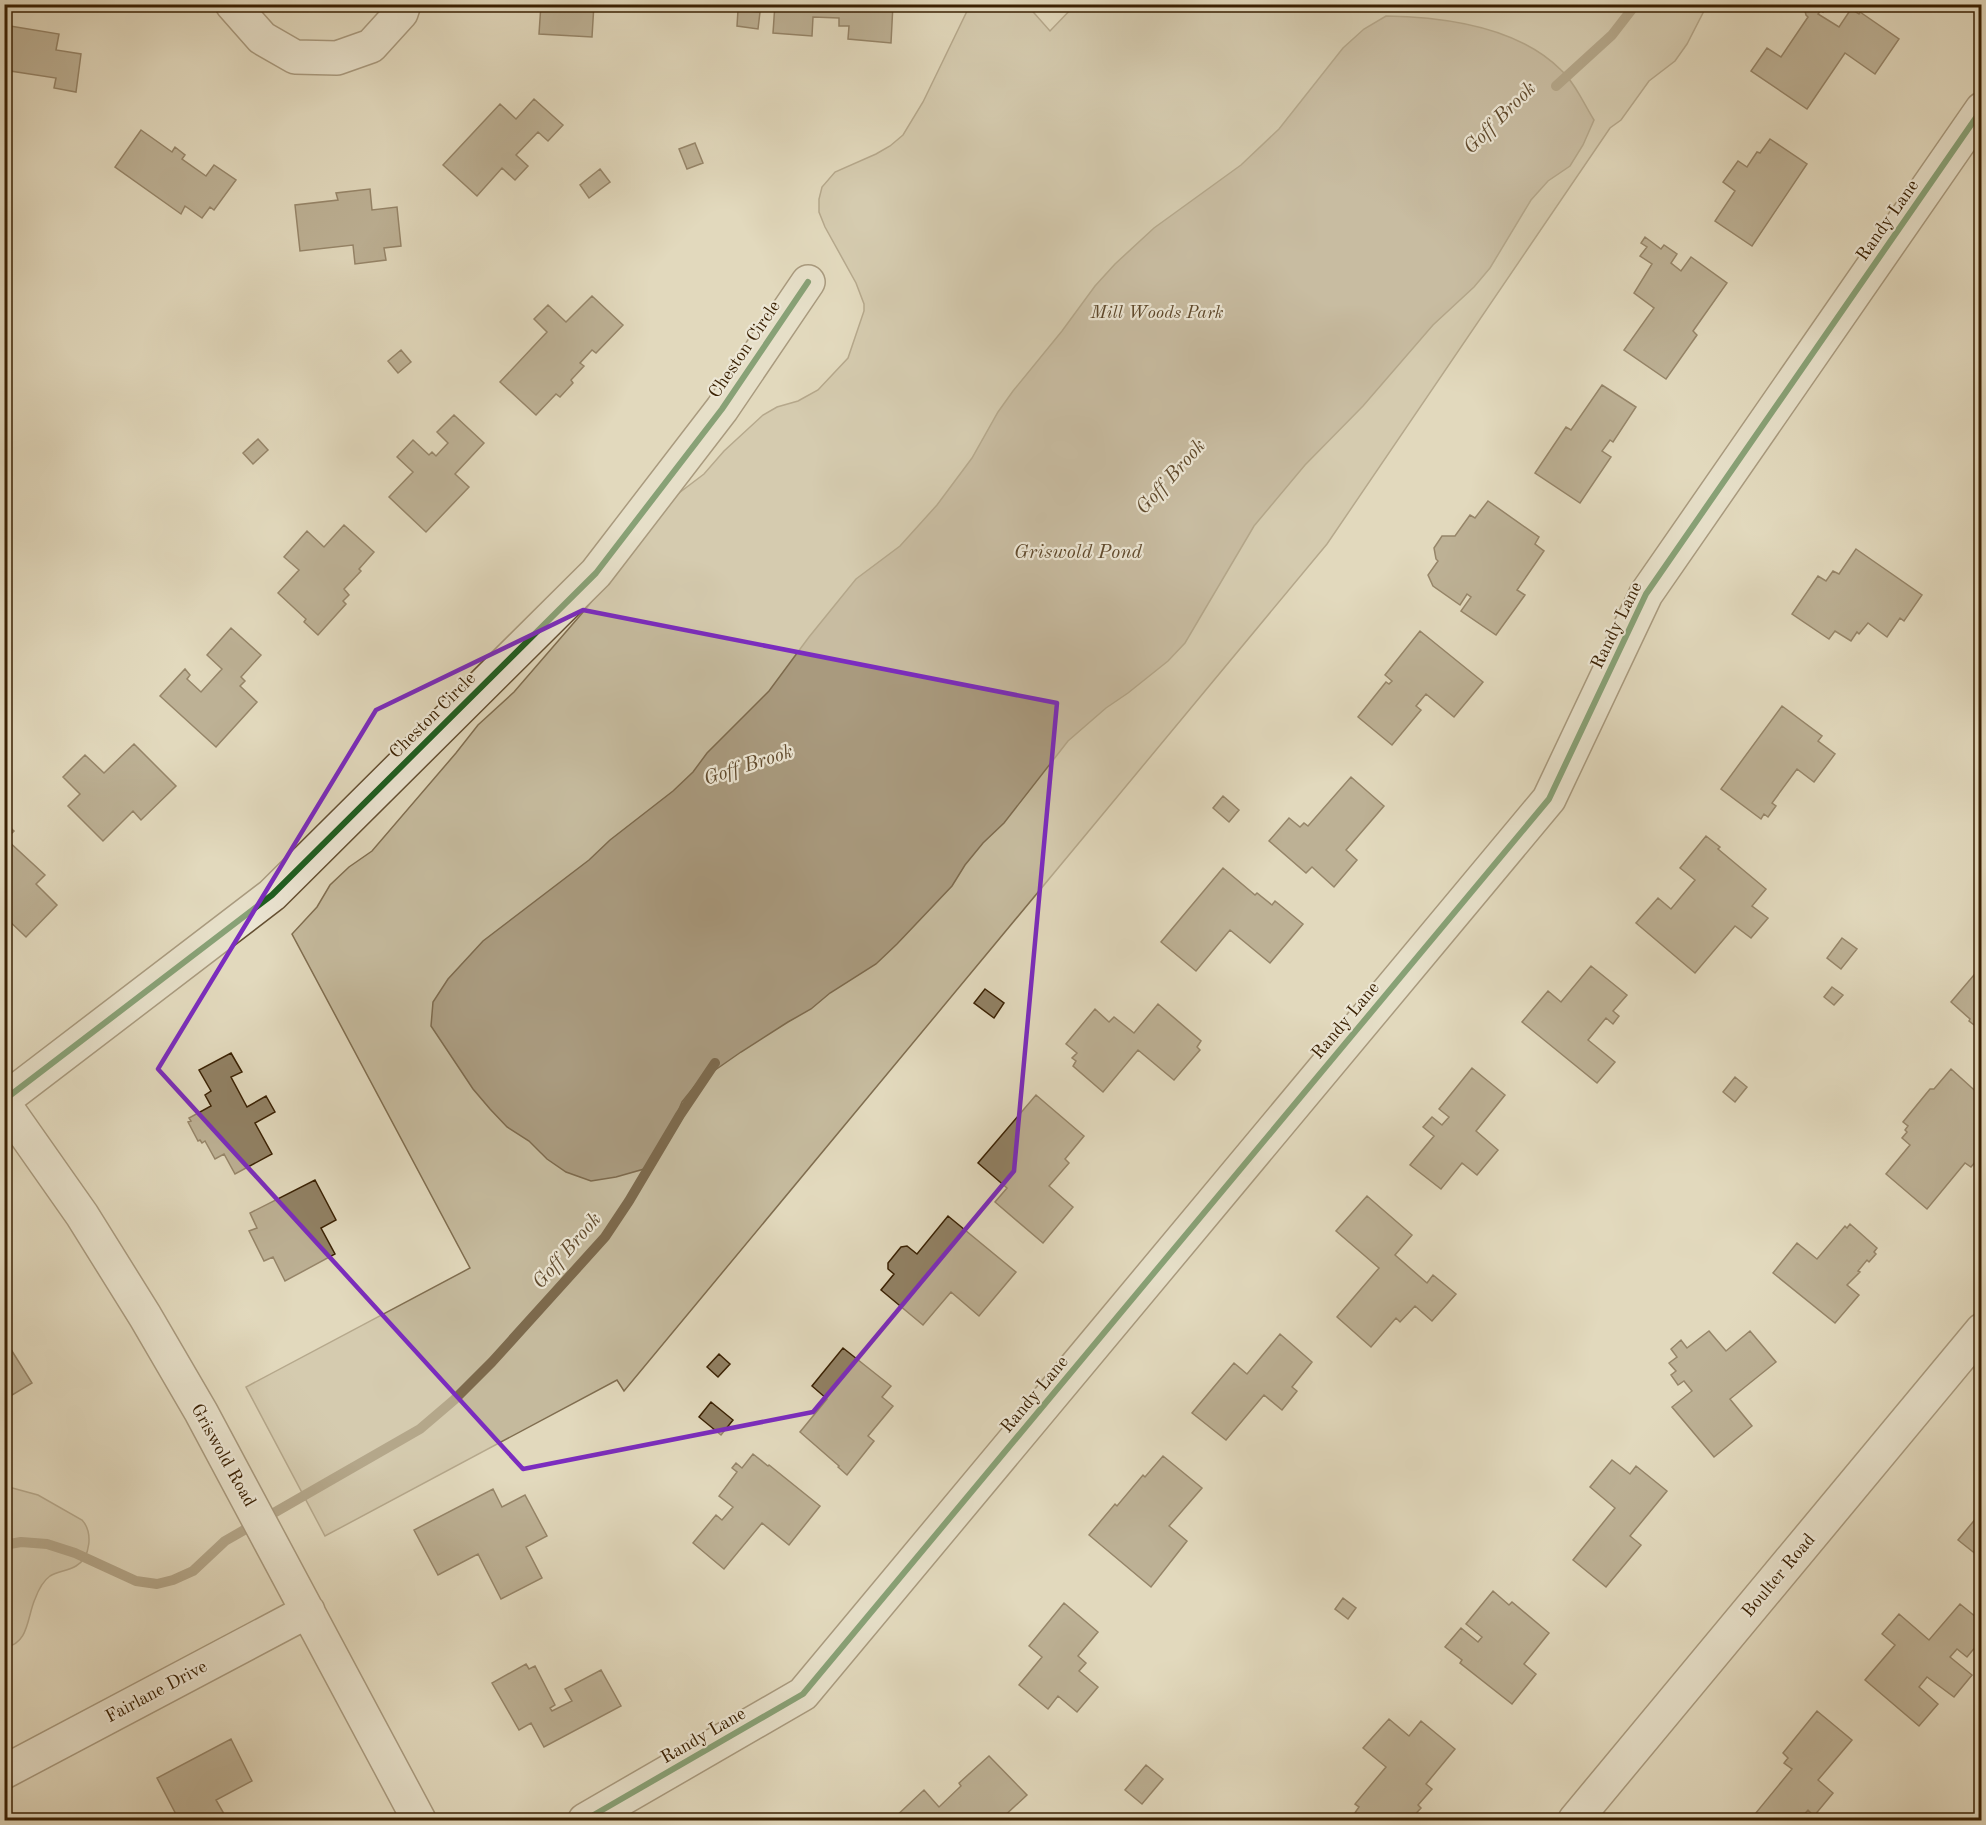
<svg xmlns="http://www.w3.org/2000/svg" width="1986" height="1825" viewBox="0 0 1986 1825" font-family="'Old Standard TT',serif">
<rect width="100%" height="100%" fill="#e2d9bd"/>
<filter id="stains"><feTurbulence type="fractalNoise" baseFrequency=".00333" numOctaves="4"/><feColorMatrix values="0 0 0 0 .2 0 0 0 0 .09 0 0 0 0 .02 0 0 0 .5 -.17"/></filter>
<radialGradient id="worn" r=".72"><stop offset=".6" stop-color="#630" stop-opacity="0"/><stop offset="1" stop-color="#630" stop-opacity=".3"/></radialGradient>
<path fill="#c5ba9d" stroke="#806e50" stroke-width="1.5" d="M1076,4l631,1 -20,39 -12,17 -26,20 -28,39 -11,8 -283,416 -703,847 -7,-11 -292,156 -79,-149 224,-119 -178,-334 25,-27 13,-22 19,-18 23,-16 84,-98 22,-28 36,-33 70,-81 95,-118 25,-19 20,-23 39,-36 14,-8 21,-6 20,-11 30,-32 16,-47v-7l-8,-21 -31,-56 -6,-15v-13l3,-12 13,-15 41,-18 14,-8 13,-11 20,-33 47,-97h57l23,26z
M5,1486l33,9 44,25c11,12 9,37 -6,46 -8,5 -18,5 -26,10 -7,5 -12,15 -15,23 -8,18 -6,44 -29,48l-2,-1z"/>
<path fill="#a99a7e" stroke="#7d6a4d" stroke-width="1.5" d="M1386,16c58,1 132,11 175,54 14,13 23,34 33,50l-11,25 -13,21 -22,15 -17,19 -41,68 -16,19 -41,38 -70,81 -58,59 -51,61 -69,117 -17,18 -40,32 -22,15 -38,33 -64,82 -21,20 -18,22 -13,21 -55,58 -21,20 -46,29 -19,16 -23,13 -47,30 -43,30 -16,20 -10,24 -12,22 -16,21 -28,8 -25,4 -25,-9 -19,-13 -18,-18 -22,-14 -17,-18 -17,-20 -42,-63 2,-24 15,-23 35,-38 106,-81 21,-20 63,-49 20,-19 14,-19 62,-62 40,-54 47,-58 44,-33 37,-41 35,-47 26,-46 15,-21 49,-60 33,-45 20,-22 39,-36 87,-63 38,-36 64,-81 21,-19z"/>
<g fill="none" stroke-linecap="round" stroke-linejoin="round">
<path stroke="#7d6a4d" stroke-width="10" d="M1556,86l56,-51 24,-31
M4,1545l17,-3 26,2 28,9 61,28 21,3 16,-4 20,-9 32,-30 195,-112 34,-29 38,-38 113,-125 24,-36 51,-86 35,-52"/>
</g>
<path fill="#918164" stroke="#3a2103" stroke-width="1.5" d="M541,4h53l-2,33 -53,-3z
M775,4h118l-2,39 -43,-4 1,-13h-10v-8l-26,-1 -1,19 -39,-3z
M1806,4h22l-5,8 -2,-2 -3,4 21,13 12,-18 8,5 1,-2 39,27 -24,35 -30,-21 -38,56 -56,-38 16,-23 14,9 27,-40 -2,-2 -2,-8z
M738,10l22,2 -2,17 -21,-3z
M4,25l55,9 -3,16 25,4 -5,38 -22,-4 2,-10 -52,-8z
M534,99l29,26 -15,16 -10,-9 -22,23 12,11 -13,14 -13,-12 -25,28 -34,-31 57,-61 16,15z
M141,130l31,22 3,-5 10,8 -3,4 24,17 8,-11 22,15 -22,30 -4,-3 -8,11 -17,-12 -4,8 -66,-47z
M1770,139l37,25 -55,82 -37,-25 20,-30 -12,-9 15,-21 9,6 10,-15 3,1z
M695,143l8,20 -16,6 -8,-20z
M600,169l10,13 -21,16 -9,-13z
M370,189l2,21 25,-3 4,39 -17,2 2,12 -31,4 -2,-19 -53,6 -5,-46 43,-5 -2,-7z
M1645,237l16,12 3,-4 13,9 -6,9 10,8 10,-14 36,26 -34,48 4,4 -31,44 -42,-29 30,-42 -20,-15 18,-29 -12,-8 7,-9 -6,-4z
M592,296l31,29 -27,28 -4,-3 -12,13 4,3 -13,14 2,3 -13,14 -4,-3 -20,21 -36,-33 47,-50 -13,-13 14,-14 18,17z
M401,350l10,12 -13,11 -10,-12z
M1602,385l34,22 -23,35 -3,-2 -8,11 9,6 -31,46 -45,-30 31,-46 5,3z
M454,415l30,28 -29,31 14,13 -43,45 -37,-35 24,-25 -16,-15 16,-17 16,15 3,-3 4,4 12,-13 -11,-11z
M258,439l10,11 -15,14 -10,-11z
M1488,501l51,36 -4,7 9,7 -27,39 8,5 -29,40 -35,-24 10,-14 -4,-3 -7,11 -27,-19 -5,-11 10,-14 -2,-2 -2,-11 8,-12h13l15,-21 5,3z
M344,525l30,27 -15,17 2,2 -17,18 5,6 -6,6 3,3 -28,31 -14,-13 2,-3 -28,-26 21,-23 -15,-13 23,-26 17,16z
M1856,549l66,46 -18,26 -4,-3 -13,19 -19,-14 -9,11 -2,-2 -6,9 -16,-10 -6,8 -37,-25 26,-38 8,5 7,-10 6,3z
M231,628l30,27 -20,22 4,4 -5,5 17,16 -41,45 -56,-51 25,-27 5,6 -3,4 14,13 21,-23 -15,-14z
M1420,631l63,51 -29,35 -28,-23 -10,12 5,4 -29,35 -34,-28 28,-35 3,2 3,-3 -7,-6z
M1782,706l40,30 -4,5 17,13 -21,28 -17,-13 -25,34 4,3 -8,11 -4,-3 -3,5 -40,-30z
M134,744l42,42 -35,34 -8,-9 -30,30 -35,-35 12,-12 -17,-17 22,-22 19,18z
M1351,777l33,29 -38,44 11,10 -23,27 -22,-20 -6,6 -37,-32 20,-23 11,9 4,-4 4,3z
M1223,796l16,14 -10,12 -16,-14z
M4,822l10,9 -8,8 39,36 -9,9 21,21 -31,32 -22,-21z
M1706,836l14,11 -2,2 48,40 -14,17 16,12 -17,20 -16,-12 -40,47 -59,-50 22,-25 13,11 24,-29 -15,-12z
M1223,868l32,27 2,-2 15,12 3,-4 28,23 -33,39 -40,-33 -34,41 -35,-29z
M1842,938l15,11 -16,20 -14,-11z
M1591,966l36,29 -14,16 6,5 -6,8 -7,-6 -18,22 27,22 -18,21 -75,-61 26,-31 13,11z
M1979,969l3,3v59l-13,-10 1,-2 -19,-17z
M1832,987l11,8 -9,10 -10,-8z
M985,989l19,14 -10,15 -20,-15z
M1158,1004l43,37 -4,6 3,3 -26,30 -36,-30 -35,42 -30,-26 3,-5 -4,-3 5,-5 -11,-9 29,-35 14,13 5,-5 20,16z
M231,1053l11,19 -11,5 16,30 19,-11 9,16 -20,11 17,31 -37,20 -11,-20 -9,5 -10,-18 -3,2 -2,-3 -2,1 -10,-19 3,-1 -2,-3 22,-12 -6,-11 6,-4 -12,-21z
M1472,1068l33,27 -29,36 22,19 -21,25 -15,-12 -21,26 -31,-24 24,-29 -11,-9 9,-10 10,8 7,-8 -10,-8z
M1951,1069l31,28v57l-11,13 -6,-4 -38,46 -41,-35 24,-29 -8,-7 5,-6 -2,-2 3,-4 -5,-4 27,-33h4z
M1735,1077l12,10 -12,15 -12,-10z
M1036,1095l48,41 -19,23 4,4 -20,23 24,21 -30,36 -48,-41 12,-14 -29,-25z
M315,1180l21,40 -15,8 14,26 -50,27 -12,-24 -9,4 -15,-30 8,-3 -7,-15z
M1367,1196l45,39 -17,20 32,28 6,-8 23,19 -24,27 -17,-15 -15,16 -4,-4 -25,29 -34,-30 42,-49 -43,-37z
M948,1216l68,56 -37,44 -28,-24 -28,33 -42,-35 13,-16 -6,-5v-6l13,-16 6,-1 10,8z
M1850,1224l27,24 -3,4 2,2 -7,8 -2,-2 -9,11 2,1 -13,13 12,10 -24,28 -62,-50 24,-30 20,16 28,-33 2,2z
M1709,1331l17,20 24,-20 26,31 -46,37 22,27 -38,31 -42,-50 20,-16 -8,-10 -6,4 -7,-10 5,-4 -7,-8 8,-6 -6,-8 10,-9 6,8z
M1280,1334l32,28 -20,25 5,4 -15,19 -18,-15 -38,45 -34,-27 42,-50 13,11z
M7,1343l25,40 -28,17v-55z
M843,1348l48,38 -9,11 11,9 -25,30 6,5 -27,34 -9,-8 1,-1 -39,-34 27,-33 -15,-13z
M719,1354l11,10 -12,13 -11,-10z
M711,1402l22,18 -12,15 -22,-18z
M753,1454l15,12 1,-1 51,41 -31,39 -27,-22 -38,46 -31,-26 23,-28 6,5 11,-13 -14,-11 18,-24 -5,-4 4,-5 6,5z
M1163,1456l39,32 -33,38 18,15 -36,46 -62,-52 26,-31 2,2 26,-31 2,2z
M1612,1460l18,14 6,-8 31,25 -37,45 11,9 -35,42 -33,-27 42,-52 -25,-21z
M493,1489l9,18 23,-12 22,41 -21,11 16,31 -41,21 -23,-45 -40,21 -24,-45z
M1982,1511v48l-24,-19z
M1493,1591l16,14 3,-3 37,31 -25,31 12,10 -24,30 -52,-41 2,-3 -17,-13 16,-19 17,14 4,-5 -16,-13z
M1343,1598l13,10 -8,11 -13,-10z
M1064,1603l34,29 -20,24 8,7 -7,8 19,16 -21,25 -19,-16 -10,13 -29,-24 23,-28 -13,-11z
M1960,1604l22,18v17l-15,18 -10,-8 -7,8 22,18 -18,22 -27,-20 -8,10 19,17 -19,22 -54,-46 30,-35 -13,-11 17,-20 30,26z
M526,1664l3,5 6,-3 20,39 -5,3 2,3 20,-10 -7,-12 36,-19 20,36 -77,41 -13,-24 -12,7 -27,-47z
M1817,1711l35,29 -34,40 15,13 -19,23 -6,-6 -9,10h-36l-8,-6 37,-45 -8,-6 4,-5 -5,-5z
M1389,1719l20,17 12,-15 34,28 -29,35 6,5 -14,16 3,3 -11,12h-60l9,-13 -4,-3 31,-37 -23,-19z
M231,1739l21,42 -36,19 11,19 -4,1h-34l-2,-4 -8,4 -22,-42z
M989,1756l38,39 -27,25h-108l32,-30 15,17 22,-21 -2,-3z
M1146,1765l17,14 -21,25 -17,-14z"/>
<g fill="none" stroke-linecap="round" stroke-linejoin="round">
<g stroke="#644f32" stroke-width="36">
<path id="minor" d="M232,4l30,34 33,19 42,1 34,-12 30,-33 3,-9
M4,1100l268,-205 324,-322 126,-164 86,-127
M4,1104l78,111 63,101 56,96 218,408
M4,1772l304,-161
M585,1820l218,-126 746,-895 97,-205 336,-485
M1575,1820l407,-490"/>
</g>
<use href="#minor" stroke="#ece6d4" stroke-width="33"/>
<g stroke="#ece6d4" stroke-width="10">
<path id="cycleway" d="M4,1100l268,-205 324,-322 126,-164 86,-127
M585,1820l218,-126 746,-895 97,-205 336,-485"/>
</g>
<use href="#cycleway" stroke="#1b5e20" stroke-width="6"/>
</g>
<path d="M0 0H1986V1825H0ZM583,610l474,93 -43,468 -201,241 -290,57 -365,-400 218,-359z" fill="#e2d9bd" fill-opacity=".55" fill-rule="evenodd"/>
<path fill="none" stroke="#7b2cbf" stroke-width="4.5" stroke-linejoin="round" d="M583,610l474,93 -43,468 -201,241 -290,57 -365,-400 218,-359z"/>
<g text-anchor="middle" stroke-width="4.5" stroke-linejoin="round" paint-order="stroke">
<g font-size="18" fill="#3a2103" stroke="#ece6d4">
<text transform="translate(1887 220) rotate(-55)" y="6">Randy Lane</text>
<text transform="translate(744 349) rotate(-56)" y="6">Cheston Circle</text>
<text transform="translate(1616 625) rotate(-64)" y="6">Randy Lane</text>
<text transform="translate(432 715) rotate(-45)" y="6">Cheston Circle</text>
<text transform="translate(1345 1020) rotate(-50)" y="6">Randy Lane</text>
<text transform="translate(1034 1394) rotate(-50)" y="6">Randy Lane</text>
<text transform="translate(224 1455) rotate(61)" y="6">Griswold Road</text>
<text transform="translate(1778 1575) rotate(-50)" y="6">Boulter Road</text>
<text transform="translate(156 1691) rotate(-28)" y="6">Fairlane Drive</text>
<text transform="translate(703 1735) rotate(-30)" y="6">Randy Lane</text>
</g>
<g font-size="18" font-style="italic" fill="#5d472a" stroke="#ece6d4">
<text x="1157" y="318">Mill Woods Park</text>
</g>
<g font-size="20" font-style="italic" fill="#614b2e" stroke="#ece6d4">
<text transform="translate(1499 117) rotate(-45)" y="7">Goff Brook</text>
<text transform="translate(1170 476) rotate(-48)" y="7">Goff Brook</text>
<text x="1078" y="558">Griswold Pond</text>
<text transform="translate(748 764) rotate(-18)" y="7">Goff Brook</text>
<text transform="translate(566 1250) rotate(-49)" y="7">Goff Brook</text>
</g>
</g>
<rect width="1986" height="1825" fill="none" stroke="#e2d9bd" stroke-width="24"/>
<rect x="6" y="6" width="1974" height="1813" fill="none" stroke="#3a2103" stroke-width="3"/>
<rect x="12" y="12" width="1962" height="1801" fill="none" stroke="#3a2103" stroke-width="1.5"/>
<rect width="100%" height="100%" filter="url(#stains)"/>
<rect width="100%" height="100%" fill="url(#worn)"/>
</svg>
